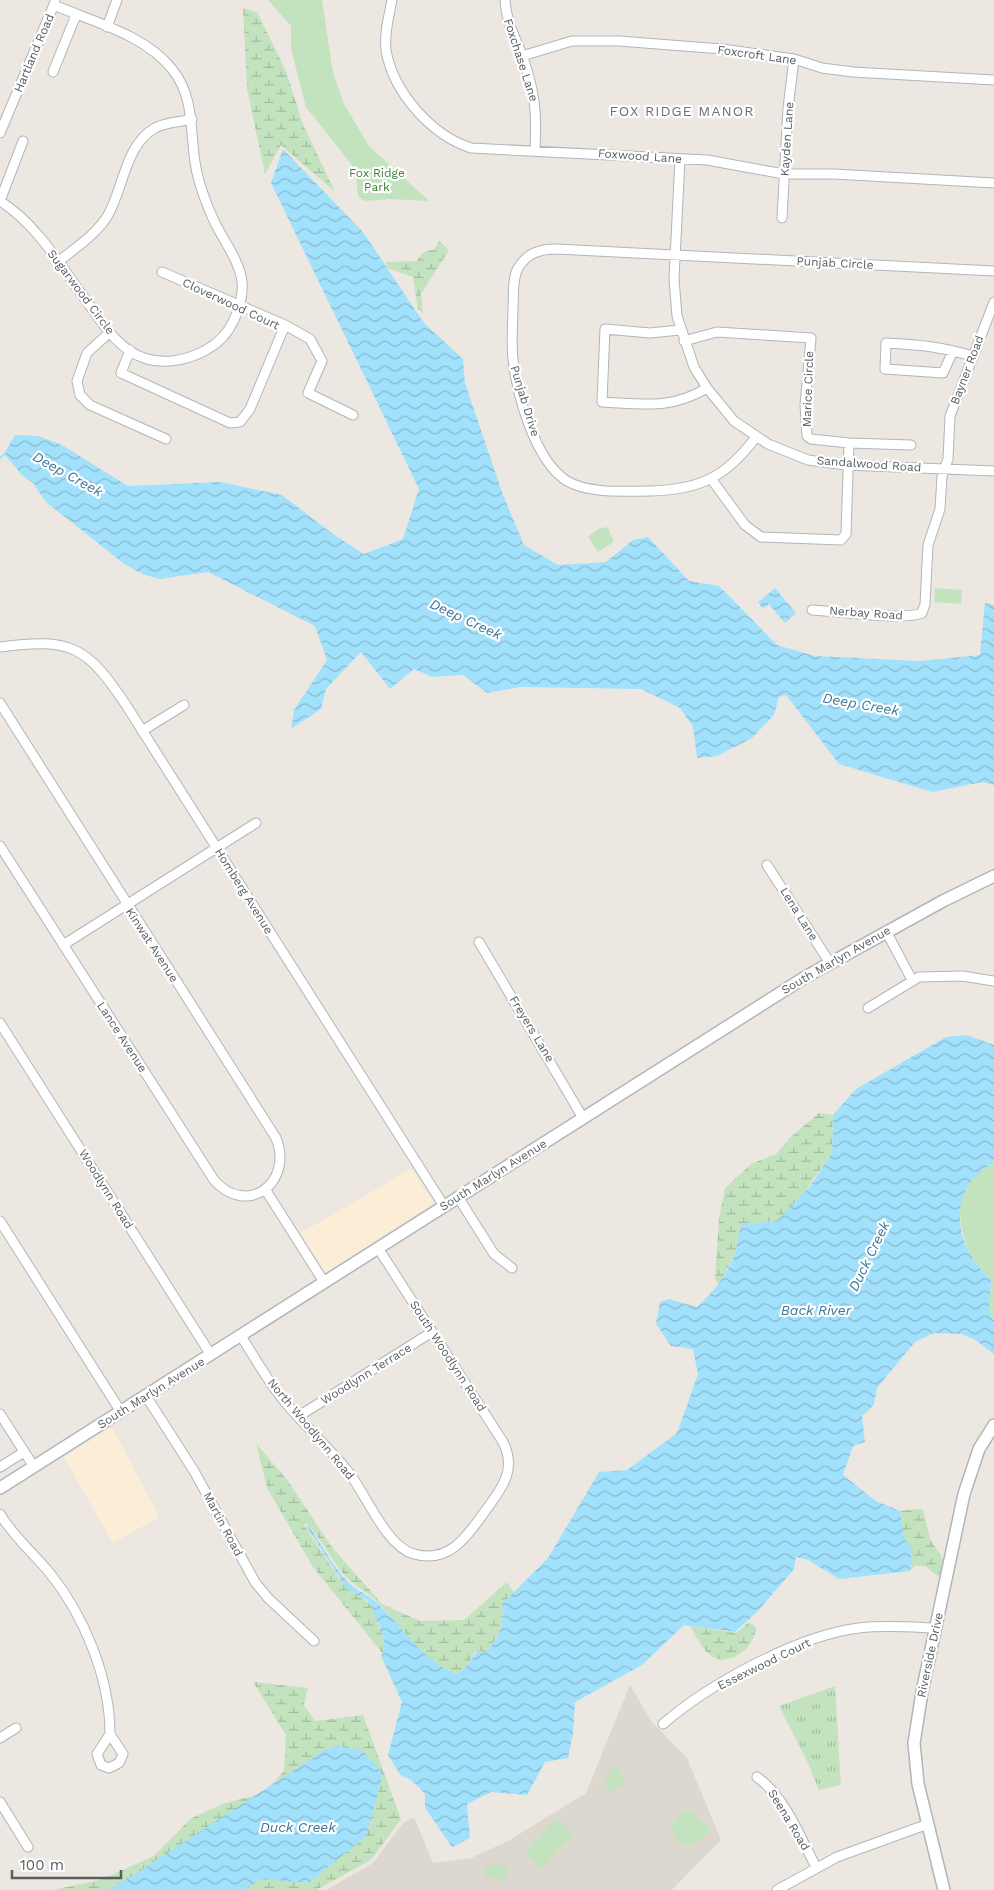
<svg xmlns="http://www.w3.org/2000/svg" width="994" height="1890" viewBox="0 0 994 1890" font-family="'Work Sans',sans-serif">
<defs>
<pattern id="grass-tufts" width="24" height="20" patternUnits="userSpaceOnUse" patternTransform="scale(1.25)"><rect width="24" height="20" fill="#c3e3be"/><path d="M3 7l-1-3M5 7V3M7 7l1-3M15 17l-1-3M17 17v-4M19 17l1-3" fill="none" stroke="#a1bb9e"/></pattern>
<pattern id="wetland-marsh" width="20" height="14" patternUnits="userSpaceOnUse" patternTransform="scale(1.25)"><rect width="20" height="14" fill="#c3e3be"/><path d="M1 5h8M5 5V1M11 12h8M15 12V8" fill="none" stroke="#a1bb9e"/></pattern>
<pattern id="water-waves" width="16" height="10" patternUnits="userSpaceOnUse" patternTransform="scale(1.25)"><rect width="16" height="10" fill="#a2e1fc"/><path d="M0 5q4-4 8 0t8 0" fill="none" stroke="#87bacf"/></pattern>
</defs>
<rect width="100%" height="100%" fill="#ece8e1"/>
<path fill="#fceed6" d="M411,1169l23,34 -108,70 -25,-40z
M112,1427l47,90 -46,26 -49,-86z"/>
<path fill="#dcd7cf" d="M630,1685l21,36 36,37 34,82 -49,50h-346l47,-27 30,-40 11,-6 19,46 38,-5 37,-17 78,-48z"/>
<path fill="url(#grass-tufts)" d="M835,1686l6,99 -22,5 -12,-29 -28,-55z"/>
<path fill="url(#wetland-marsh)" d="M243,8l14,4 29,59 17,53 32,68 -54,-47 -16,29 -18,-85z
M439,241l10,9 -28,44 2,19 -5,-4 -5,-32 -26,-9 -1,-6 31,-1 5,-8 13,-4z
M819,1113l14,2 -1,38 -31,44 -24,24 -34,3 -3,5 -5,24 -16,33 -4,-8 4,-60 6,-30 26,-24 25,-10 16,-18z
M256,1443l32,38 43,65 51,58 38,17 44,-1 43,-38 7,11 -12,11c3,20 -4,35 -16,48l-10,-1 -9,15 -10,8c-36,-11 -58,-53 -85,-77 -9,-7 -18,-12 -27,-21 -14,-17 -24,-37 -38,-53l-3,2 37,56c8,10 21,14 28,23 9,12 14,32 17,46l-3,4 -70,-87 -46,-79z
M916,1509l7,1 7,29 16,25 -3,16 -18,-14h-10l-5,5 2,-21 -8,-13 -4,-26z
M749,1622l7,5c0,17 -20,36 -38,32 -13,-3 -22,-23 -28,-33l46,7z
M253,1682l55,6 -4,17 11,16 48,-6 38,104 -30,41 -55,30h-263l47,-10 54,-24 36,-37 32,-15 42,-11 20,-22 2,-36z"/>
<path fill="#c3e3be" d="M268,0h54l11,73 11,31 25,42 60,55 -40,-2 -24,2 -7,-5 -3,-27 -49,-62 -15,-58v-23z
M607,527l3,5 -1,3h2l3,7 -16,10 -10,-15 10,-8z
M935,588l27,2 -1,14 -27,-2z
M994,1163v156l-5,-6 2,-33c-5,-5 -12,-11 -16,-17 -10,-15 -19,-50 -14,-68 4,-13 21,-26 33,-32z
M612,1767h4l10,15 -15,10 -8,-12 6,-4v-6z
M691,1810l20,20 -20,16c-14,-2 -26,-15 -14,-29 3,-3 10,-5 14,-7z
M556,1818l17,17 -32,34 -16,-17z
M485,1865l22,1 -1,13 -21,-2z"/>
<path fill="url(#water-waves)" d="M283,149l80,83 61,91 39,36 2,24 38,112 21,50 34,20 48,-3 27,-22 15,-3 41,44 30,5 58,59 38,11 105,5 60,-6 5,-52 9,2v180l-12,-3 -50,10 -93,-28 -53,-69 -7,2 -5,18 -22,23 -35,18 -20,2 -4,-31 -13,-19 -39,-19 -121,-2 -33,6 -24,-18 -31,2 -18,-8 -24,20 -29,-37 -35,37 -5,20 -30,20 3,-19 33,-50 -12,-34 -107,-54 -49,7 -17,-5 -19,-11 -77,-61 -13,-19 -11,-8 -18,-21 11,-19 23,1 24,9 66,41 92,-4 62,13 51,39 31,20 39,-15 16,-50 -148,-306z
M775,588l21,25 -11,10 -16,-19 -6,5 -5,-7z
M967,1035l27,10v118c-50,25 -40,85 -3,117l-2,33 5,6v35l-20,-15 -13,-5 -27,-1 -19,9 -38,46 -3,17 -12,11 3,26 -12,4 -10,29 33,26 24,10 4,26 8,13 -2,21 -71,8 -31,-19 -12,-3 -2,12 -36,42 -23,21 -51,-7 -42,40 -67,37 -2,32 -5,24 -23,4 -18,33 -36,-3 -24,12 3,34 -18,9 -27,-39v-14c-7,-7 -13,-16 -24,-18l-13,-21 14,-53 -21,-46c6,-9 3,-17 -1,-26l1,-4 -6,-8 -2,-8 -6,-10 -20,-11 -41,-63 2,-2c12,18 23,38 36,54 9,11 21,15 31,23 24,22 51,63 82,73l10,-8 10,-15 9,1c13,-13 19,-28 16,-48l46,-46 51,-86 28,-2 50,-37 21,-59 -5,-25 -22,-3 -15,-22 4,-22 9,-3 28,8c17,-16 30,-31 38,-54 3,-10 2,-20 8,-29l34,-3 33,-35 22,-33 1,-38 23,-26 90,-52z
M338,1746l25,5 18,20v11l-15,54 -57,47 -48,-4 -17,11h-137l19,-10 202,-132z"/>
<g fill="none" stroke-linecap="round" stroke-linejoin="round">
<path stroke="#a2e1fc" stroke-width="2" d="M0,458l5,-4"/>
<g stroke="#b2b5b9" stroke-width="11">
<path id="minor" d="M392,0c-3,16 -8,33 -6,50 7,42 45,85 85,98l236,12 77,14h50l160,9
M505,0c1,20 10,37 17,55 13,36 15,57 13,95
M107,27l10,-27
M522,56l50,-15h47l103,8 72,10 28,9 31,4 141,8
M53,72l23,-57
M0,133l55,-131
M680,159l-6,120 3,37 17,51 13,21 27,33 34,23 40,16 37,5 149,6
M0,201c38,24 62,67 88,102 15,21 30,46 56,55 20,7 44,2 62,-8 13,-7 22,-17 28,-30 20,-43 0,-60 -19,-97 -7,-15 -13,-30 -17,-46 -10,-36 0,-76 -26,-108 -28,-35 -79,-47 -118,-64
M0,201l23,-60
M782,218l6,-110 6,-49
M58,262c17,-14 39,-28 50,-47 16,-28 17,-70 47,-87 10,-6 26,-6 37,-9
M285,325l25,14 12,22 -14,32 45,22
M680,330l-30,3 -45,-4 -3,73c41,2 68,8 105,-14
M109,333l-22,20 -10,28 3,14 10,10 76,34
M684,341l33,-9 94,6 -6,67 2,31 4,3 38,4 62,2
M130,350l-9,23 109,50 10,-1 10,-13 35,-84 -123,-53
M953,351l-10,22 -58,-4 1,-26c32,2 54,3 86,13
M756,437c-30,40 -56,53 -106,54 -25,0 -61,3 -83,-10 -32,-20 -50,-86 -54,-122 -2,-18 0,-36 0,-53 1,-12 -1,-27 5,-38 9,-15 22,-19 38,-19l438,22
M712,480l33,45 16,12 80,3 5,-6 3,-91
M812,610c23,1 91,11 110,3l3,-9 3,-59 12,-36 2,-33 6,-17 2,-43 44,-114
M0,647c71,-9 86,-2 126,58l318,501
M0,703l276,435c18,46 -30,79 -62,42l-214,-334
M142,731l42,-26
M767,865l63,98
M886,931l26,49
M479,942l104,176
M63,945l193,-122
M868,1008l51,-31 43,-1 32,5
M0,1023l211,332
M265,1189l59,93
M458,1197l36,57 18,14
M0,1221l121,191
M241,1336c14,22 27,46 44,66 20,24 42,44 62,68 18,22 39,77 67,84 36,10 53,-18 72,-44 16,-22 31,-40 17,-68l-125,-194
M146,1396l48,75 61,111 13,16 46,43
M0,1414l34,53
M299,1416l133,-84
M0,1467l24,-15
M0,1514c13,22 32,38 49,58 35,43 61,106 61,162
M663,1724c46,-40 136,-89 196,-96 26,-3 51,-1 76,0
M110,1734l13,20 -4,9 -10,5 -8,-3 -4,-11z
M0,1738l16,-10
M757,1777c29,21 43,60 59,90
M0,1802l28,45
M777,1890l60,-33 91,-33"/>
</g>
<g stroke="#b2b5b9" stroke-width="14">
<path id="tertiary" d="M0,1488l807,-512 136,-75 51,-25
M944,1890l-26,-106 -4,-41 8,-51 42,-198 15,-45 15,-24"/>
</g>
<use href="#minor" stroke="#fff" stroke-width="9"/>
<use href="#tertiary" stroke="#fff" stroke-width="11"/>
</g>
<g text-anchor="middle" stroke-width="4.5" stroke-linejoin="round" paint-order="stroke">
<g font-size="12" fill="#5a5e62" stroke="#fff">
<text transform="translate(34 53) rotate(-67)" y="4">Hartland Road</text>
<text transform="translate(757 55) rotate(8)" y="4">Foxcroft Lane</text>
<text transform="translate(521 60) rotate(72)" y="4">Foxchase Lane</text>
<text transform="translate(787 139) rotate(-86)" y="4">Kayden Lane</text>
<text transform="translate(640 156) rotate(4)" y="4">Foxwood Lane</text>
<text transform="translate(835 263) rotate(3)" y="4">Punjab Circle</text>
<text transform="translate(81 292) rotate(53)" y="4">Sugarwood Circle</text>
<text transform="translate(231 304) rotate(25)" y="4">Cloverwood Court</text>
<text transform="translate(967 370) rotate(-69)" y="4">Bayner Road</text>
<text transform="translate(808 389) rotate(-88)" y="4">Marice Circle</text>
<text transform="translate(525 401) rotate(73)" y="4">Punjab Drive</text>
<text transform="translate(869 464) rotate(4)" y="4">Sandalwood Road</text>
<text transform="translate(866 613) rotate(4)" y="4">Nerbay Road</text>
<text transform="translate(244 891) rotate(58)" y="4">Homberg Avenue</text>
<text transform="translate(799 914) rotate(58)" y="4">Lena Lane</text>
<text transform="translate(152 945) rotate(57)" y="4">Kinwat Avenue</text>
<text transform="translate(836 960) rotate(-30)" y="4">South Marlyn Avenue</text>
<text transform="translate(532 1029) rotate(59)" y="4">Freyers Lane</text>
<text transform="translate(122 1037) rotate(57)" y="4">Lance Avenue</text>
<text transform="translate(493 1175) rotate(-32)" y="4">South Marlyn Avenue</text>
<text transform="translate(106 1189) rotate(58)" y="4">Woodlynn Road</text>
<text transform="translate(448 1356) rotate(57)" y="4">South Woodlynn Road</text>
<text transform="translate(366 1374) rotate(-32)" y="4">Woodlynn Terrace</text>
<text transform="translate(151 1393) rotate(-32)" y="4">South Marlyn Avenue</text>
<text transform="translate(311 1429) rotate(50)" y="4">North Woodlynn Road</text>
<text transform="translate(223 1524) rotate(62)" y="4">Martin Road</text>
<text transform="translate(930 1655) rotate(-78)" y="4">Riverside Drive</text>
<text transform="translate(764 1664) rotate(-26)" y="4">Essexwood Court</text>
<text transform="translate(789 1820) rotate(59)" y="4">Seena Road</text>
</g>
<g font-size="12" fill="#3e8338" stroke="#fff">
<text x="377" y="177">Fox Ridge<tspan x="377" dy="14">Park</tspan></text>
</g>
<g font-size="14" letter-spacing="1" fill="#6b7174" stroke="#fff">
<text x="682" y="116">FOX RIDGE MANOR</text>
</g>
<g font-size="14" font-style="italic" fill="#3b779b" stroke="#fff">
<text transform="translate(68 474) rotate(29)" y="5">Deep Creek</text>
<text transform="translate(466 619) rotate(25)" y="5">Deep Creek</text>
<text transform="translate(861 704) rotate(10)" y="5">Deep Creek</text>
<text transform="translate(869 1256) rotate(-64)" y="5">Duck Creek</text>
<text x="816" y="1315">Back River</text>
<text x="298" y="1832">Duck Creek</text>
</g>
</g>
<path d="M12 1870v8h109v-8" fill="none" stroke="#5a5e62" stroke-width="2.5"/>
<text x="20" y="1870" font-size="15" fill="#5a5e62" stroke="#ffffff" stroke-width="4" paint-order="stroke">100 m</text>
</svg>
